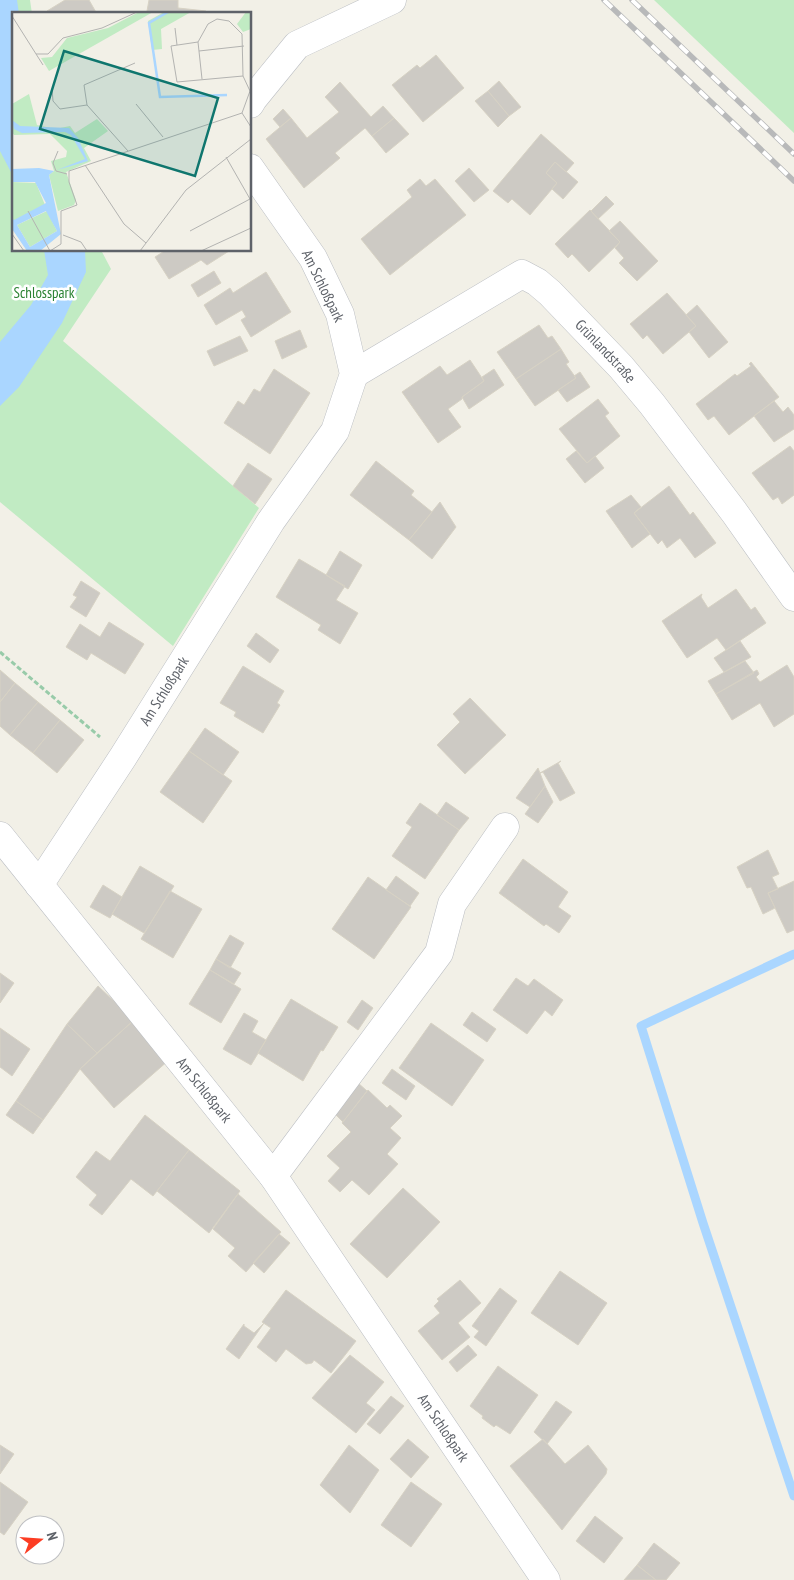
<svg xmlns="http://www.w3.org/2000/svg" width="794" height="1580" viewBox="0 0 794 1580" font-family="'PT Sans Narrow',sans-serif">
<rect width="100%" height="100%" fill="#f2f0e7"/>
<path fill="#c1ebc3" d="M0,0h30l2,14h-18v236h87l10,19 -48,72 196,167 -86,138 -173,-144z
M654,0h140v133z"/>
<path fill="#aad6ff" d="M0,0h17l2,14h-5v164l-14,-27z
M44,250h41l1,22 -24,51 -43,64 -19,19v-64l31,-37 17,-30z"/>
<g fill="none" stroke-linecap="round" stroke-linejoin="round">
<path stroke="#aad6ff" stroke-width="9" d="M794,954l-153,72 62,197 91,273"/>
</g>
<path fill="#cdcac4" stroke="#d7d2c4" d="M65,0h24l8,14h-48l-2,-3z
M149,0h29v8l28,3v3h-50v-2l-9,-1z
M436,55l28,33 -41,34 -31,-37 25,-20 3,3z
M499,81l22,26 -12,9 -21,-25z
M340,82l31,35 12,-11 11,12 -22,18 -7,-8 -30,25 5,5 -36,30 -38,-49 25,-21 16,20 32,-26 -14,-15z
M488,91l21,25 -11,11 -23,-26z
M283,109l8,9 -11,9 -7,-8z
M394,118l15,16 -23,19 -14,-17z
M541,134l33,29 -8,9 -11,-10 -9,11 11,10 -27,32 -18,-16 -4,4 -15,-12z
M555,162l23,20 -15,17 -11,-10 5,-6 -11,-10z
M469,168l20,22 -15,12 -19,-21z
M420,179l6,7 9,-7 31,36 -76,60 -29,-36 51,-42 -5,-7z
M606,196l8,8 -16,15 -7,-8z
M590,210l30,32 -31,30 -17,-18 -4,4 -13,-14z
M620,221l38,40 -21,20 -18,-18 5,-5 -9,-10 5,-6 -11,-11z
M166,250h62l1,1 -22,14 -6,-5 -32,19 -14,-22z
M214,271l7,12 -23,14 -7,-12z
M266,272l25,40 -40,25 -10,-17 5,-3 -4,-7 -26,15 -12,-20 26,-17 3,5z
M667,293l29,33 -33,28 -16,-19 -4,4 -13,-15z
M697,305l31,37 -19,16 -20,-26 7,-6 -10,-11z
M539,325l9,13 4,-2 9,13 -45,30 -19,-27z
M300,330l7,17 -25,12 -7,-18z
M240,336l8,15 -34,15 -7,-15z
M561,349l8,13 -3,2 10,14 -41,28 -19,-27z
M470,360l14,21 -22,16v2l-14,10 13,18 -23,16 -36,-51 38,-26 7,9z
M751,362l28,35 -50,38 -15,-19 -6,4 -12,-16 39,-30 2,2 14,-10 -2,-2z
M274,369l36,24 -40,61 -46,-31 14,-22 6,4 10,-16 6,3z
M494,369l10,16 -35,24 -7,-12 22,-16 -2,-4z
M580,372l10,15 -23,15 -9,-12 18,-12 -2,-2z
M598,399l11,14 -4,3 15,20 -33,27 -28,-34z
M774,401l9,11 5,-5 6,8v14l-20,13 -20,-26z
M790,446l4,5v44l-12,9 -4,-7 -5,3 -21,-27z
M576,451l11,12 8,-7 9,12 -19,15 -19,-24z
M376,461l38,30 -3,4 21,17 -23,28 -59,-45z
M248,463l24,16 -17,25 -22,-18z
M669,486l21,29 3,-3 23,31 -21,15 -15,-20 -13,10 -5,-8 -4,4 -24,-31z
M631,495l10,12 -7,6 16,21 -18,14 -26,-37z
M440,502l16,25 -24,32 -23,-19z
M340,551l22,14 -14,24 -22,-14z
M299,559l46,27 -9,14 22,13 -18,31 -22,-14 3,-5 -45,-28z
M81,581l19,12 -14,24 -16,-10 7,-10 -4,-2z
M736,589l15,21 4,-3 11,16 -40,27 -9,-12 -30,20 -25,-37 40,-27 -1,3 7,11z
M109,622l35,22 -19,30 -34,-21 -4,7 -21,-13 14,-23 20,13z
M256,633l23,17 -9,13 -23,-17z
M740,641l11,16 -27,15 -10,-14z
M745,661l9,12 -38,21 -8,-13z
M787,665l7,12v37l-20,13 -14,-24 -28,17 -16,-26 41,-24 2,4 -3,3 4,5z
M243,666l41,25 -7,12 3,2 -17,28 -29,-17 2,-4 -16,-9z
M0,670l15,13 -15,19z
M15,683l23,19 -28,33 -10,-9v-24z
M470,698l36,37 -41,39 -28,-29 23,-23 -7,-8z
M38,702l22,18 -27,33 -23,-18z
M60,720l24,20 -27,33 -24,-20z
M205,728l34,24 -16,23 -34,-24z
M189,751l43,30 -29,42 -43,-31z
M561,761l-3,2 17,30 -15,8 -17,-29 -3,1z
M538,768l7,18 -15,21 -14,-9z
M545,786l8,16 -15,21 -13,-9z
M446,802l23,16 -10,12 -22,-15z
M420,803l39,27 -34,49 -33,-23 20,-29 -6,-4z
M768,850l11,24 -7,3 6,12 -10,4 7,15 -12,6 -12,-27 -4,1 -10,-21z
M523,859l45,33 -10,15 13,9 -12,17 -13,-9 -2,2 -45,-33z
M140,866l34,20 -30,47 -32,-19z
M396,876l23,17 -9,13 -24,-16z
M368,877l43,30 -37,52 -42,-30z
M794,881v49l-7,3 -19,-40z
M103,885l19,12 -12,21 -20,-11z
M170,891l32,18 -29,49 -32,-19z
M230,935l14,8 -14,25 -14,-9z
M216,959l25,14 -7,11 -24,-14z
M210,970l31,19 -20,34 -32,-19z
M0,973l14,10 -14,20z
M516,978l12,8 6,-7 29,21 -11,16 -7,-6 -18,24 -34,-24z
M98,986l36,34 -37,33 -30,-29z
M291,999l47,28 -15,24 -2,-1 -18,31 -45,-28z
M362,1000l11,8 -15,22 -11,-8z
M472,1012l24,17 -9,13 -24,-17z
M244,1013l14,8 -6,11 14,8 -15,25 -28,-16z
M134,1020l35,40 -55,48 -34,-39z
M431,1023l53,37 -32,46 -53,-38z
M67,1024l30,29 -17,16 -37,51 -27,-19z
M0,1028l30,21 -18,27 -12,-9z
M392,1069l23,17 -9,14 -24,-17z
M357,1082l10,9 -24,31 -8,-8z
M368,1090l19,18 3,-3 12,11 -12,12 11,10 -14,16 11,10 -29,31 -17,-15 -12,12 -12,-11 12,-13 -13,-12 24,-24 -9,-9z
M16,1101l27,19 -10,14 -27,-19z
M145,1115l44,35 -36,46 -22,-17 -29,36 -13,-10 8,-10 -21,-18 20,-26 14,10z
M189,1150l51,41 -31,42 -52,-42z
M403,1188l37,34 -53,56 -37,-34z
M238,1194l43,38 -35,40 -18,-16 7,-8 -22,-19z
M279,1234l11,9 -26,30 -11,-10z
M560,1271l47,32 -29,42 -47,-32z
M460,1280l21,23 -23,20 12,14 -28,23 -24,-29 22,-18 -6,-7 5,-5 -2,-2z
M500,1288l17,13 -31,45 -12,-9 5,-6 -7,-5z
M286,1290l70,51 -25,32 -17,-13 -2,3 -6,1 -20,-15 -10,13 -19,-15 14,-19 -9,-6z
M264,1323l-25,36 -13,-10 18,-25v2l10,7z
M468,1345l9,10 -20,17 -8,-10z
M350,1355l34,27 -18,21 9,7 -19,23 -44,-35z
M498,1366l40,29 -28,39 -14,-9 -2,2 -12,-9 1,-2 -13,-10z
M391,1396l13,10 -24,28 -13,-10z
M556,1401l16,11 -25,32 -13,-12z
M408,1439l21,18 -18,21 -21,-19z
M543,1439l22,25 23,-19 19,24 -1,5 -44,56 -52,-64z
M0,1445l14,9 -14,20z
M349,1445l30,25 -29,43 -30,-28z
M0,1482l28,20 -24,33 -4,-3z
M411,1482l31,22 -31,43 -30,-22z
M595,1516l28,22 -19,25 -28,-22z
M654,1543l26,20 -14,17h-10l-19,-15z
M637,1565l19,15h-32z"/>
<g fill="none" stroke-linecap="round" stroke-linejoin="round">
<g stroke="#bbbec3" stroke-width="29">
<g id="minor">
<path d="M250,104l3,-5 44,-54 95,-45"/>
<path id="s1" d="M354,374l168,-100 15,8 13,11 71,74 31,37 82,108 60,85"/>
<path id="s2" d="M0,836l273,340 273,404"/>
<path id="s3" d="M39,885l84,-128 148,-236 64,-90 19,-57 -14,-60 -27,-56 -63,-90"/>
<path d="M273,1176l166,-223 13,-49 53,-77"/>
</g>
</g>
<path stroke="#98cba9" stroke-width="3" stroke-dasharray="5 2.5" stroke-linecap="butt" d="M0,652l100,85"/>
<use href="#minor" stroke="#fff" stroke-width="28"/>
<g stroke="#b8b9ba" stroke-width="5.5">
<path id="rail" d="M604,0l190,181
M632,0l162,154"/>
</g>
<use href="#rail" stroke="#fff" stroke-width="4" stroke-dasharray="11" stroke-linecap="butt"/>
</g>
<g text-anchor="middle" stroke-width="5" stroke-linejoin="round" paint-order="stroke">
<g font-size="15" fill="#5e6269" stroke="#fff">
<text transform="translate(323 286) rotate(64)" y="5">Am Schloßpark</text>
<text dy="5" stroke="none"><textPath href="#s1" startOffset="310">Grünlandstraße</textPath></text>
<text dy="5" stroke="none"><textPath href="#s3" startOffset="231">Am Schloßpark</textPath></text>
<text dy="5" stroke="none"><textPath href="#s2" startOffset="326">Am Schloßpark</textPath></text>
<text dy="5" stroke="none"><textPath href="#s2" startOffset="740">Am Schloßpark</textPath></text>
</g>
<g font-size="15" fill="#2b8232" stroke="#fff">
<text x="44" y="298">Schlosspark</text>
</g>
</g>
<g transform="translate(12 12)">
<rect width="239" height="239" fill="#f2f0e7"/>
<path d="M127,0h14l-104,59 -8,-13 11,-1 15,-19 41,-10zM152,0h27l-30,17 1,20 -10,1 -4,-29zM234,0h5v17l-8,3 -6,-8zM17,82l8,31 18,4 15,-3 5,7 22,-14 11,12 -24,17 7,13 -25,11 10,28 -2,5 -16,6 -9,-36 5,-4 -3,-10 15,-4 1,-6 -17,-17 -36,1 -2,-3v-28zM0,170l24,1 9,22 -32,16zM35,199l10,20 -27,16 -13,-22z" fill="#c1ebc3"/>
<path d="M0,108l8,6 49,2 9,10 10,23 -31,9 28,-11 -14,-24 -6,-3 -43,1 -8,-4zM27,156l15,3 -5,4 12,59 -21,17h-13l-15,-22v-11l2,2 32,-17 -11,-21h-23v-13zM34,199l11,20 -27,16 -13,-22z" fill="#aad6ff" fill-rule="evenodd"/>
<path fill="none" stroke="#aad6ff" stroke-width="2.5" d="M156,0l-19,11 11,74 67,-2"/>
<path fill="none" stroke="#b3b3b1" stroke-width="1" d="M0,4l31,49M163,16l2,17M186,30l4,37M187,39l45,-5M24,42h12l15,-16 39,-10 35,-16M231,64l-1,-42 -13,-13 -12,-2 -9,5 -10,18 -27,4 6,36 66,-6 7,15M40,77l1,12 7,8 27,-4 41,46M238,79l-8,22 9,14M124,92l27,33M75,93l-3,-20 51,-22M46,139l-5,12 3,8 11,3M214,145l24,42M73,153l39,59 22,19M16,199l22,40 11,-7v-33l16,-6 -8,-23v-11l173,-58M178,219l60,-32M0,222l12,17M51,223l18,7 6,9M128,239l46,-61 65,-51M189,239l50,-23"/>
<path fill="#0f766e" fill-opacity="0.15" stroke="#0f766e" stroke-width="2.5" d="M52,39l154,47 -23,78 -155,-47z"/>
<rect width="239" height="239" fill="none" stroke="#5e6269" stroke-width="2.5"/>
</g>
<g transform="translate(40 1540) rotate(73)"><circle r="24" fill="#ffffff" stroke="#bfc0c3"/>
<path d="M0-4L9 19L0 12L-9 19Z" fill="#fc3d23"/>
<text y="-8" font-size="14" font-weight="bold" text-anchor="middle" fill="#5e6269">N</text>
</g>
</svg>
